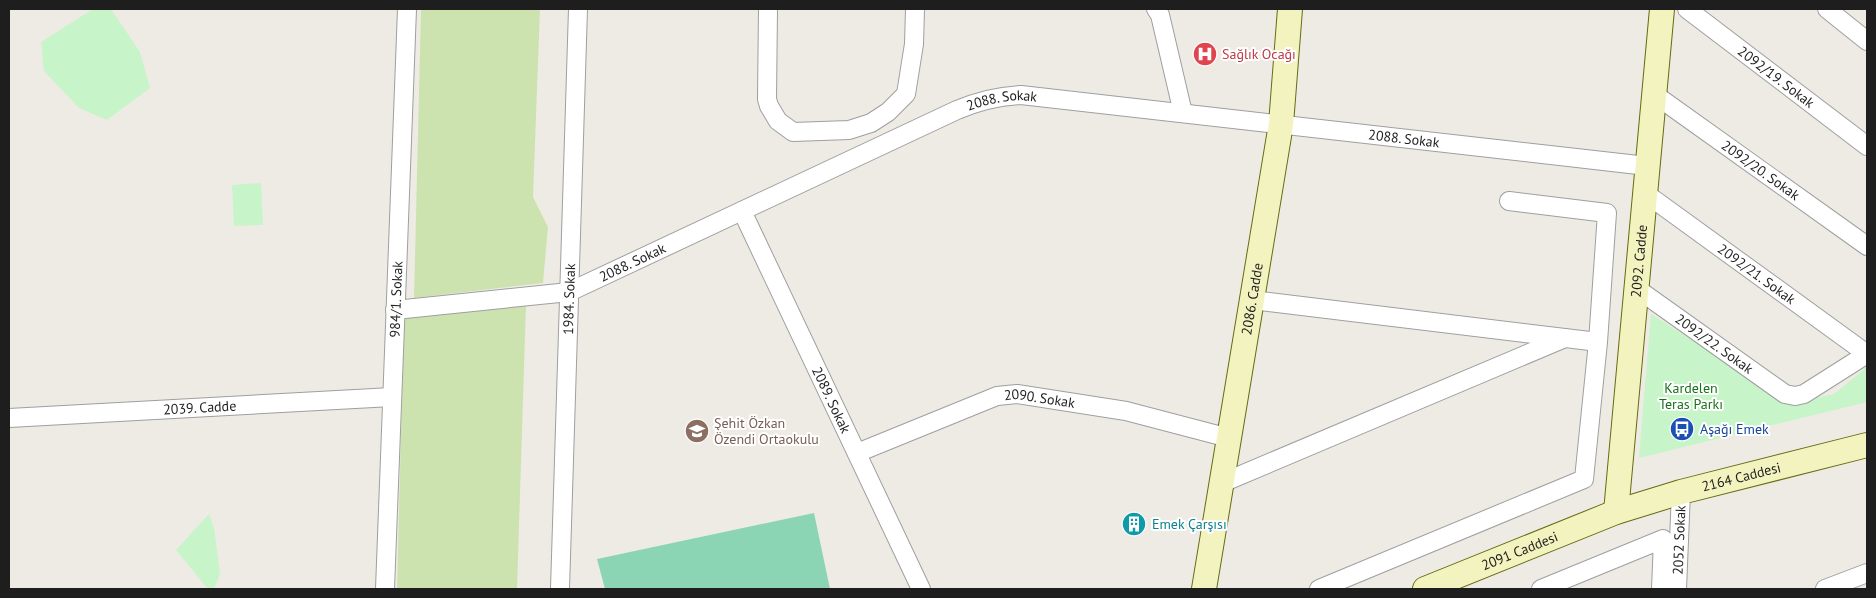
<svg xmlns="http://www.w3.org/2000/svg" width="1876" height="598" viewBox="0 0 1876 598" font-family="'PT Sans',sans-serif">
<rect width="100%" height="100%" fill="#eeebe5"/>
<path fill="#cce3b0" d="M421,9h119l-7,188 15,30 -5,56 -129,15z
M526,305l-9,284h6h-126l7,-271z"/>
<path fill="#c7f4c8" d="M93,9h18l29,43 10,36 -43,32 -28,-12 -35,-37 -3,-29z
M261,183l2,42 -29,1 -2,-41z
M1651,314l141,89 42,-9 33,-27v35l-228,56z
M209,514l5,14 6,46 -6,15h-6l-32,-39z"/>
<path fill="#8bd5b5" d="M814,513l16,76h-225l-8,-30z"/>
<g fill="none" stroke-linecap="round" stroke-linejoin="round">
<g stroke="#9f9f9f" stroke-width="20">
<g id="street">
<path d="M768,9l-1,90 2,7 9,15 15,11 56,-2 22,-7 17,-11 18,-18 8,-50 1,-35"/>
<path d="M1156,9l4,6 23,98"/>
<path id="s1" d="M1687,9l180,137"/>
<path d="M1827,9l40,32"/>
<path id="s2" d="M1654,94l213,152"/>
<path id="s3" d="M1645,193l222,161"/>
<path id="s4" d="M742,211l179,378"/>
<path id="s5" d="M1636,288l149,106 10,2 9,-2 63,-40"/>
<path d="M1252,300l346,42"/>
<path id="s6" d="M395,310l174,-18 388,-182c21,-9 41,-14 64,-15l626,71"/>
<path id="s7" d="M9,418l383,-21"/>
<path id="s8" d="M857,453l140,-57 20,-2 109,17 103,27"/>
<path d="M1222,483l343,-145"/>
<path id="s9" d="M385,589l22,-580"/>
<path id="s10" d="M560,589l18,-580"/>
<path d="M1319,589l265,-110 14,-137 9,-129 -98,-12"/>
<path d="M1541,589l122,-50 -2,50"/>
<path id="s11" d="M1677,589l4,-97"/>
<path d="M1825,589l42,-16"/>
</g>
</g>
<g stroke="#656b10" stroke-width="26">
<g id="secondary">
<path id="s12" d="M1616,512l46,-503"/>
<path id="s13" d="M1204,589l77,-465 9,-115"/>
<path id="s14" d="M1425,589l191,-77 65,-20 186,-47"/>
</g>
</g>
<use href="#street" stroke="#fff" stroke-width="18"/>
<use href="#secondary" stroke="#f3f3bf" stroke-width="24"/>
</g>
<defs>
<g id="hospital-disc" transform="scale(1.25)"><circle r="9.5" fill="#e0444e" stroke="#fff"/><path d="M-5-5h3v3.5h4V-5h3V5h-3V1.5h-4V5h-3Z" fill="#fff"/></g>
<g id="bus-disc" transform="scale(1.25)"><circle r="9.5" fill="#1a4fb4" stroke="#fff"/><path d="M-5-6H5V4H4V6H2V4H-2V6H-4V4H-5ZM-3.5-4V0h7V-4ZM-3.5 1.2v1.5H-2V1.2ZM2 1.2v1.5H3.5V1.2Z" fill="#fff"/></g>
<g id="school-disc" transform="scale(1.25)"><circle r="9.5" fill="#8d6e63" stroke="#fff"/><path d="M0-5L7-2L0 1L-7-2ZM-4 1L0 2.5L4 1V4Q0 6-4 4Z" fill="#fff"/></g>
<g id="building-disc" transform="scale(1.25)"><circle r="9.5" fill="#0f9aa8" stroke="#fff"/><path d="M-4-6H4V6H1V3H-1V6H-4ZM-2.5-4.3h1.7v1.8h-1.7ZM.8-4.3h1.7v1.8H.8ZM-2.5-1h1.7V.8h-1.7ZM.8-1h1.7V.8H.8Z" fill="#fff"/></g>
</defs>
<g fill-rule="evenodd">
<use href="#hospital-disc" x="1205" y="54"/>
<use href="#bus-disc" x="1682" y="429"/>
<use href="#school-disc" x="697" y="431"/>
<use href="#building-disc" x="1134" y="524"/>
</g>
<g text-anchor="middle" stroke-width="4" stroke-linejoin="round" paint-order="stroke">
<g font-size="14" fill="#be3a42" stroke="#fff" text-anchor="start">
<text x="1222" y="59">Sağlık Ocağı</text>
</g>
<g font-size="14" fill="#1e1e1e" stroke="#fff">
<text dy="5" stroke="none"><textPath href="#s1" startOffset="112">2092/19. Sokak</textPath></text>
<text dy="5" stroke="none"><textPath href="#s6" startOffset="650">2088. Sokak</textPath></text>
<text dy="5" stroke="none"><textPath href="#s6" startOffset="1055">2088. Sokak</textPath></text>
<text dy="5" stroke="none"><textPath href="#s2" startOffset="131">2092/20. Sokak</textPath></text>
<text dy="5" stroke="none"><textPath href="#s12" startOffset="252">2092. Cadde</textPath></text>
<text dy="5" stroke="none"><textPath href="#s6" startOffset="245">2088. Sokak</textPath></text>
<text dy="5" stroke="none"><textPath href="#s3" startOffset="138">2092/21. Sokak</textPath></text>
<text dy="5" stroke="none"><textPath href="#s9" startOffset="290">984/1. Sokak</textPath></text>
<text dy="5" stroke="none"><textPath href="#s10" startOffset="290">1984. Sokak</textPath></text>
<text dy="5" stroke="none"><textPath href="#s13" startOffset="294">2086. Cadde</textPath></text>
<text dy="5" stroke="none"><textPath href="#s5" startOffset="96">2092/22. Sokak</textPath></text>
<text dy="5" stroke="none"><textPath href="#s4" startOffset="209">2089. Sokak</textPath></text>
<text dy="5" stroke="none"><textPath href="#s8" startOffset="194">2090. Sokak</textPath></text>
<text dy="5" stroke="none"><textPath href="#s7" startOffset="191">2039. Cadde</textPath></text>
<text dy="5" stroke="none"><textPath href="#s14" startOffset="336">2164 Caddesi</textPath></text>
<text dy="5" stroke="none"><textPath href="#s11" startOffset="49">2052 Sokak</textPath></text>
<text dy="5" stroke="none"><textPath href="#s14" startOffset="102">2091 Caddesi</textPath></text>
</g>
<g font-size="14" fill="#17721a" stroke="#fff">
<text x="1691" y="393">Kardelen<tspan x="1691" dy="16">Teras Parkı</tspan></text>
</g>
<g font-size="14" fill="#785e54" stroke="#fff" text-anchor="start">
<text x="714" y="428">Şehit Özkan<tspan x="714" dy="16">Özendi Ortaokulu</tspan></text>
</g>
<g font-size="14" fill="#164399" stroke="#fff" text-anchor="start">
<text x="1700" y="434">Aşağı Emek</text>
</g>
<g font-size="14" fill="#0d838f" stroke="#fff" text-anchor="start">
<text x="1152" y="529">Emek Çarşısı</text>
</g>
</g>
<rect width="1876" height="598" fill="none" stroke="#1e1e1e" stroke-width="20"/>
</svg>
